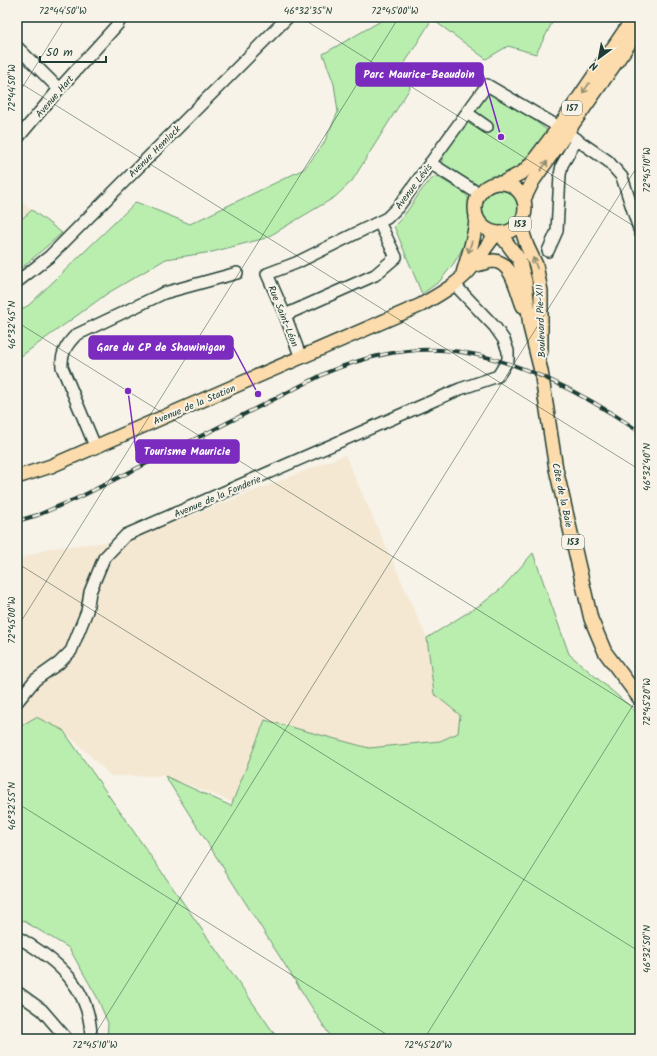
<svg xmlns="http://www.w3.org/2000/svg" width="657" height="1056" viewBox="0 0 657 1056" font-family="Kalam,sans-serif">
<rect width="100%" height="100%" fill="#f7f3e8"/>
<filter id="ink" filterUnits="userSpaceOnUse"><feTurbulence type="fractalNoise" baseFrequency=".025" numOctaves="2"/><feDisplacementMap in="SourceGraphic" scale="8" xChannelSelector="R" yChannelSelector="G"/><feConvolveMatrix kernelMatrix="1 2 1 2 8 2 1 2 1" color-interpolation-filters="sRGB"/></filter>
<g filter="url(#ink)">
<path fill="#f5e8d3" d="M17,198l15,12 -15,13z
M345,455l82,183 7,56 27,21 -3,18 -18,8 -71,7 -105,-25 -31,79 -68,-26h-54l-48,-46 -27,-13 -17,10 -2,3v-170l32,-12 80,-8z"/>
<path fill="#baeeaf" stroke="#6c9672" d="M388,17h167l-19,37 -28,-8 -22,13 -54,-40 -29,47 7,22 -58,93 -17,16 -69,41 -54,14 -46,7 -58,34 -91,66v-47l12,-7 107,-103 54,22 114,-55 19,-24 15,-33 -4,-28 -11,-30z
M492,92l32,20 24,19 -22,32 -15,11 -26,8 -4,2h-5l-34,-20v-4l2,-6 42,-61z
M434,177h4l25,15 5,5 2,29 -5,18 -11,19 -14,18 -18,13 -28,-68c16,-14 24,-36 40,-49z
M482 208a18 18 0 1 1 36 0a18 18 0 1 1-36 0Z
M32,210l30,23 -45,39v-49z
M533,553l36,101 71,61v324h-308l-167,-263 66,30 34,-86 104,28 71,-7 18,-8 2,-18 -26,-21 -7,-56 56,-35 19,-15z
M36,717l27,13 215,309h-171l1,-16 -11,-26 -28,-49 -52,-31v-187l2,-3z"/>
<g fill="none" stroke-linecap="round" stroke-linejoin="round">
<g stroke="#1f3d34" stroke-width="14">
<path id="minor" d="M17,47l42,42
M467,113l20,14
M567,133l41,28 14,16 18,55
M17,139l42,-50 58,-64 5,-8
M430,163l49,31
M548,251l9,-20 3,-56 2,-10 15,-26
M17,282l33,-26 238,-239
M285,315l90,-40 21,-18 -17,-35
M301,358l-16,-43 -18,-41 29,-11 91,-45 12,-12 88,-121 72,42
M95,446l-33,-79c-1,-13 4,-22 14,-32l88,-42 73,-20
M17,702l18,-22 24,-17 12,-12 16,-40 3,-19 14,-34 22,-23 334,-146 38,-13 10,-16v-9l-4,-11 -9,-13 -40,-42
M17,937c41,23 74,51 74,102
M17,992l25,18 25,29"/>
</g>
<g stroke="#1f3d34" stroke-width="16">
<path id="major" d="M475 208a25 25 0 1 1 50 0a25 25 0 1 1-50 0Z
M502,183l21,-11 8,-8 28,-37 75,-110
M524,199l9,-18 107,-153
M520,224l7,22 9,19 5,26v60
M500,234l19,25 6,22 5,46 11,44 15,98 35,150 14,33 35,47
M473,266c6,-1 14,-5 21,-5 19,2 23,31 29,45
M462,277c5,-20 14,-40 14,-61
M17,477l34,-11 370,-161c19,-11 39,-22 52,-39 9,-11 14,-23 24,-32"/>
</g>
<use href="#minor" stroke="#f7f3e8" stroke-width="11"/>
<use href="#major" stroke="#fcdcac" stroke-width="13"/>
<g stroke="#1f3d34" stroke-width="4">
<path id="rail" d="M17,521l21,-6 42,-18 248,-125c36,-15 73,-24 112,-22 69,3 145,44 200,82"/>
</g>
<use href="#rail" stroke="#f7f3e8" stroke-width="2.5" stroke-dasharray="8" stroke-linecap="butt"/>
</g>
<defs><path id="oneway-shaft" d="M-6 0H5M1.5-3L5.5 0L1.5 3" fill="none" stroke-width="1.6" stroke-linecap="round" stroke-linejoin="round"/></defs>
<g stroke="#8e8c70">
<use href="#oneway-shaft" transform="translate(586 88) rotate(124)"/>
<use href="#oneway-shaft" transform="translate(544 166) rotate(-54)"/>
<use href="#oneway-shaft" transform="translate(470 247) rotate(107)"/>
<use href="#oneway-shaft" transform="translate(535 263) rotate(-111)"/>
</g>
</g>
<path fill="none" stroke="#1f3d34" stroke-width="1" stroke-opacity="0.45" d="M300,17l340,213M17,81l623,389M17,96l49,-79M17,322l623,389M17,563l623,389M17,628l382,-611M17,803l377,236M92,1039l548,-877M424,1039l216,-345"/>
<g text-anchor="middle" stroke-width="4" stroke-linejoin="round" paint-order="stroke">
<g fill="#f7f3e8" stroke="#60746a" stroke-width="1">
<rect x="562" y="101" width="20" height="14" rx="3"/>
<rect x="509" y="217" width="22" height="14" rx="3"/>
<rect x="562" y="535" width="22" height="14" rx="3"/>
</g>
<g font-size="9" font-weight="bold" fill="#1f3d34">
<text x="572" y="111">157</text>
<text x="520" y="227">153</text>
<text x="573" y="545">153</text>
</g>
<g font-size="10" fill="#1f3d34" stroke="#f7f3e8">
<text transform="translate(54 96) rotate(-49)" y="4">Avenue Hart</text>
<text transform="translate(154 151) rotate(-45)" y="4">Avenue Hemlock</text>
<text transform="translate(413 186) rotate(-53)" y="4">Avenue Lévis</text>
<text transform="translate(284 316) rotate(68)" y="4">Rue Saint-Léon</text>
<text transform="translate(540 321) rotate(-92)" y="4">Boulevard Pie-XII</text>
<text transform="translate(194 404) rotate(-23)" y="4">Avenue de la Station</text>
<text transform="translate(563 495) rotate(78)" y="4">Côte de la Baie</text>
<text transform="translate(217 496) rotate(-23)" y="4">Avenue de la Fonderie</text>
</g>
</g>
<path fill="none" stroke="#7b2cbf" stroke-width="1.5" d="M501 137L483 74M258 394L233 347M128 391L136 451"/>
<g fill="#7b2cbf" stroke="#f7f3e8" stroke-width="1.5">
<circle cx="501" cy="137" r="4"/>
<circle cx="258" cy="394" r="4"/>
<circle cx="128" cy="391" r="4"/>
</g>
<g fill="#7b2cbf" stroke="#7b2cbf" stroke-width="1.5">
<rect x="356" y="63" width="127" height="23" rx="4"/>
<rect x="89" y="336" width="144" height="23" rx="4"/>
<rect x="136" y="440" width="103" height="23" rx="4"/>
</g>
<g font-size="11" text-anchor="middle" font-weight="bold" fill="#fff">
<text x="419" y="78">Parc Maurice-Beaudoin</text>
<text x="161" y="351">Gare du CP de Shawinigan</text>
<text x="187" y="455">Tourisme Mauricie</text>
</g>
<rect width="657" height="1056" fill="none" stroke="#f7f3e8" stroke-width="44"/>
<g transform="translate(599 58) rotate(212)" stroke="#f7f3e8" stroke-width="3" paint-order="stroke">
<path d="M0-3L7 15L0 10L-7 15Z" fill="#1f3d34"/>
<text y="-6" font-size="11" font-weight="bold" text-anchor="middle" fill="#1f3d34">N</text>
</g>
<path d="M40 56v6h66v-6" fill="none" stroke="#1f3d34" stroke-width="2"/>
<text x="46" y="56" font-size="12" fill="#1f3d34" stroke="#f7f3e8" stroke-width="3" paint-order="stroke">50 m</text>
<rect x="22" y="22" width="613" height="1012" fill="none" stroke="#1f3d34" stroke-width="1.5"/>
<g font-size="10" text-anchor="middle" fill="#1f3d34">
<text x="63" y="14">72°44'50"W</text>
<text x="308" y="14">46°32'35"N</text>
<text x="395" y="14">72°45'00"W</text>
<text transform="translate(11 88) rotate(-90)" y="4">72°44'50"W</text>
<text transform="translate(646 170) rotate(-90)" y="4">72°45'10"W</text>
<text transform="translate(11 325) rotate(-90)" y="4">46°32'45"N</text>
<text transform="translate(646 467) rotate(-90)" y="4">46°32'40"N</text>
<text transform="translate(11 620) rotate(-90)" y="4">72°45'00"W</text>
<text transform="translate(646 702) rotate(-90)" y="4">72°45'20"W</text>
<text transform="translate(11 806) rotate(-90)" y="4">46°32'55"N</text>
<text transform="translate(646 949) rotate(-90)" y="4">46°32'50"N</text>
<text x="95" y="1048">72°45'10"W</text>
<text x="428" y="1048">72°45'20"W</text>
</g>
</svg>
